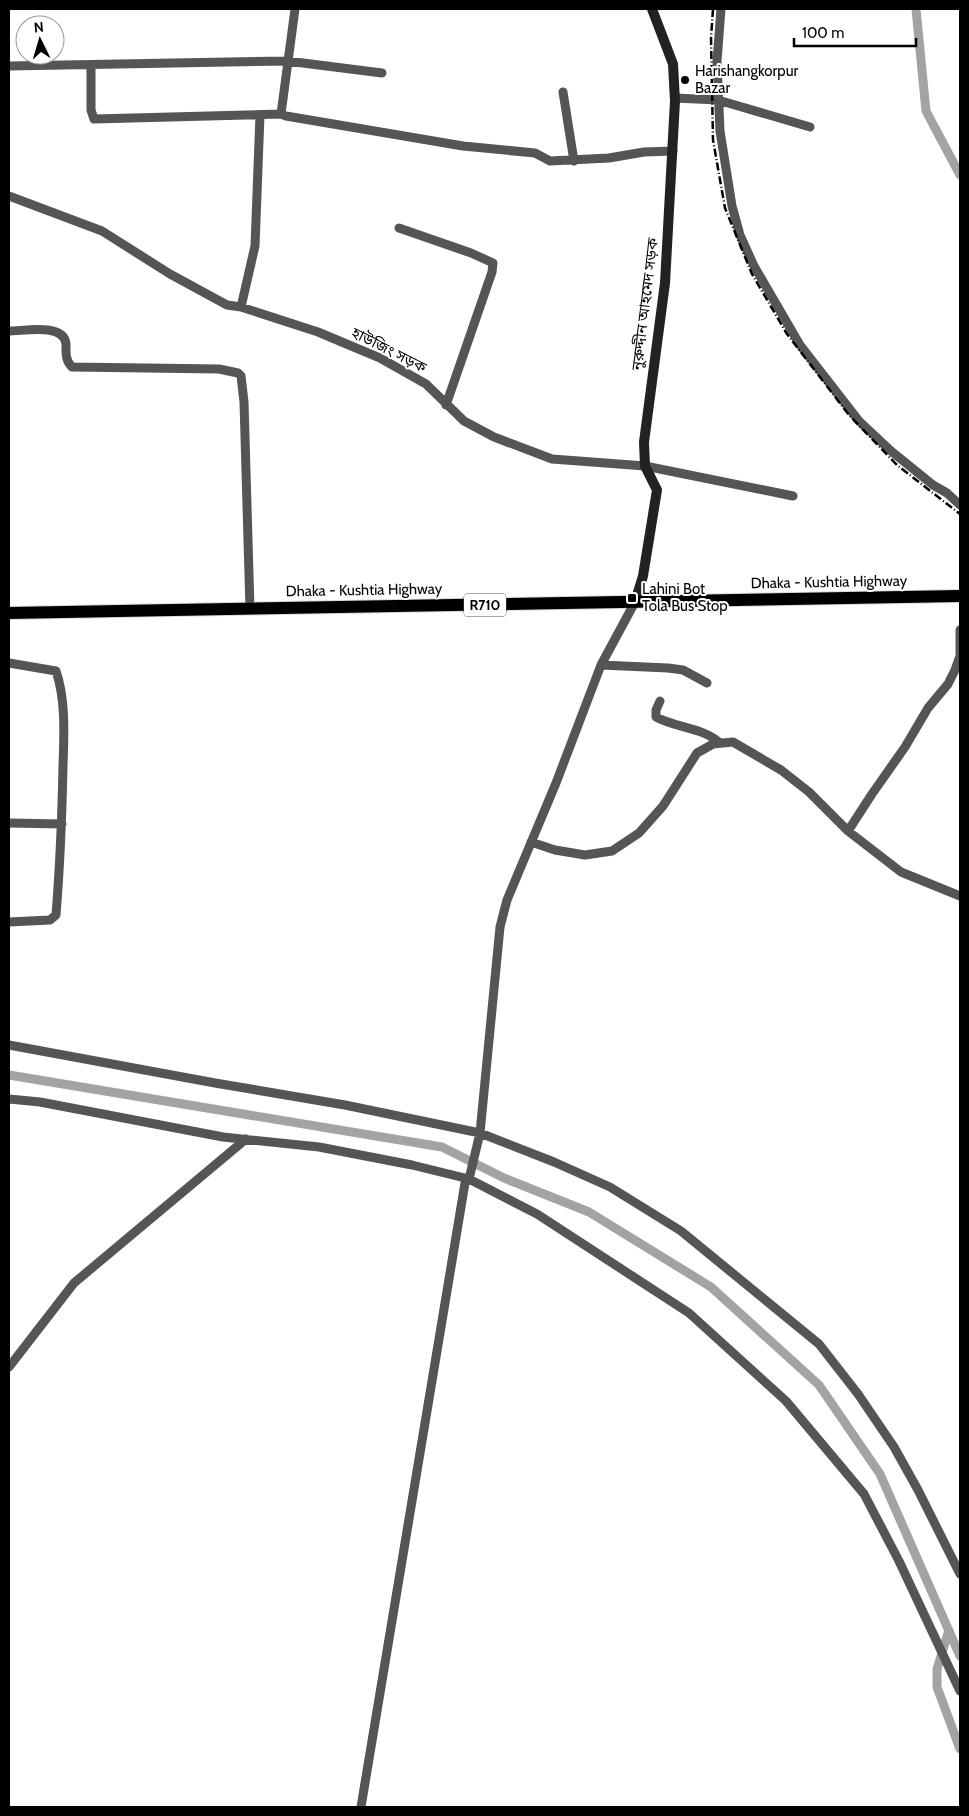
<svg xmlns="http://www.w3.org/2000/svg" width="969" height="1816" viewBox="0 0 969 1816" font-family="Cabin,'Noto Sans Bengali',sans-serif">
<rect width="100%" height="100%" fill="#fff"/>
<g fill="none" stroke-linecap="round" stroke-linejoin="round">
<path stroke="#a3a3a3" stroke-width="9" d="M916,9l10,102 34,64
M9,1075l433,72 62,31 85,34 122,75 108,98 61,89 80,182
M949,1630l-12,39v18l23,62"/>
<g stroke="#dbdbdb" stroke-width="14">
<path id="primary" d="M9,613l951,-17"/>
</g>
<path stroke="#555" stroke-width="9" d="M721,9l-4,52 3,70 12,75 8,29 14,31 46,79 59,76 32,30 42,34 14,8 13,12
M91,65v45l3,9 187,-5 5,2 177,30 72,7 15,8 59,-3 35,-6 29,-1
M9,66l278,-5 95,12
M563,92l11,69
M675,98l43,2 92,27
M281,114l14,-105
M9,196l93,35 68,43 57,31 14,2 77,25 62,26 46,26 38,37 30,16 58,22 93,7 148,30
M399,228l72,25 22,10 -1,9 -46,133
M241,307l14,-61 5,-131
M9,331c16,0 55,-8 57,13 0,9 -1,16 6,23l147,2 19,4 3,3 3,26 6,207
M9,663l47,8c10,29 8,64 7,95 -1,50 -3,99 -7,149l-6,5 -41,2
M601,665l67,3 15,2 24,13
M660,701l-4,9v7c20,11 46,10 64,26
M9,823l53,1
M848,831l24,-37 33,-47 23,-39 20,-24 7,-14 5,-14v-26
M531,842l24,8 30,5 27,-4 27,-18 24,-27 34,-53 16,-9 20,-2 48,28 28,22 39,39 53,41 59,24
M9,1045l206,38 130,22 135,28 74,29 56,25 71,44 138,113 39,50 36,53 24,43 42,84
M9,1099l31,3 183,35 96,10 93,18 57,14 68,35 152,99 97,88 78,93 35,67 61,130
M9,1367l65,-84 172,-144
M361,1807l104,-624 4,-4 11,-46 20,-206 7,-27 49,-117 45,-118 34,-63"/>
<path stroke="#222" stroke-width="10" d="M635,602l8,-26 14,-86 -12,-24 -1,-24 21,-159 10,-182 -2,-37 -21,-55"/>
<use href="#primary" stroke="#000" stroke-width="12"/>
<path stroke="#000" stroke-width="2.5" stroke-dasharray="8 2.5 1 2.5" stroke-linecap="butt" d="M713,9l-2,29 2,102 12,68 27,66 35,60 62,81 48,50 63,49"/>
</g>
<g fill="#000" stroke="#fff" stroke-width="2">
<circle cx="685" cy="80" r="5"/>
<rect x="627" y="593" width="10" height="10" rx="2.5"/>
</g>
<g text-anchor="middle" stroke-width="4" stroke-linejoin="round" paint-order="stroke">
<rect fill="#fff" stroke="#4c4c4c" stroke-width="1" x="464" y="593.5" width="42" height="23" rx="4"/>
<g font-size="14" font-weight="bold" fill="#000">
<text x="485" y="610">R710</text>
</g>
<g font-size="15" fill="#000" stroke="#fff" text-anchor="start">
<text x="695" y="76">Harishangkorpur<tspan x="695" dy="17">Bazar</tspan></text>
<text x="642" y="594">Lahini Bot<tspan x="642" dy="17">Tola Bus Stop</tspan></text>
</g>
<g font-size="15" fill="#000" stroke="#fff">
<text transform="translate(645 304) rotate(-83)" y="5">নুরুদ্দীন আহমেদ সড়ক</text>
<text transform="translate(389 350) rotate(27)" y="5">হাউজিং সড়ক</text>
<text transform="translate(829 582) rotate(-1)" y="5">Dhaka - Kushtia Highway</text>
<text transform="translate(364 590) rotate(-1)" y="5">Dhaka - Kushtia Highway</text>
</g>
</g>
<rect width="969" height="1816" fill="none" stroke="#000000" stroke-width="20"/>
<g transform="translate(40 40) rotate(355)"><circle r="24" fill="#ffffff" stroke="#999999"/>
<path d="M0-4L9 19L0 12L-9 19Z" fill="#000000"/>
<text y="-8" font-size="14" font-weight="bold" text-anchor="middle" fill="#000000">N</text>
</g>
<path d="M794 38v8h122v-8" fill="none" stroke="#000000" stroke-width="2.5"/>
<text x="802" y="38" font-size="15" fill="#000000" stroke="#ffffff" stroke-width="4" paint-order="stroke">100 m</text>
</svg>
